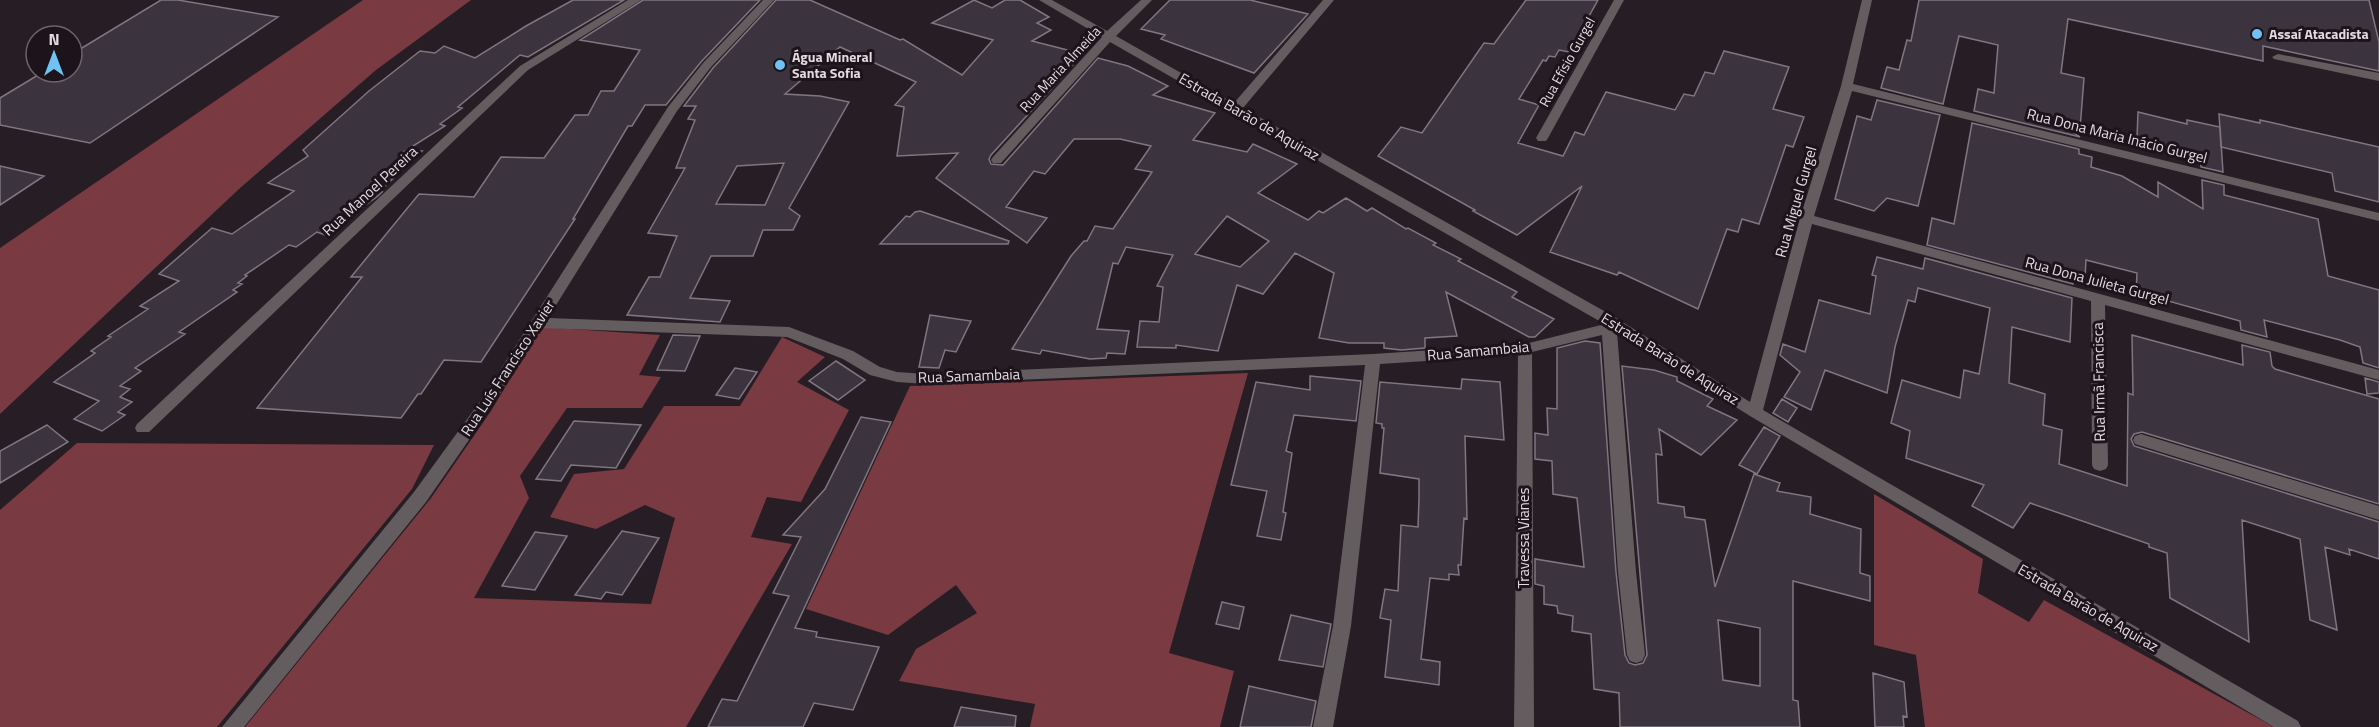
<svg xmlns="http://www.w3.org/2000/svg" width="2379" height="727" viewBox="0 0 2379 727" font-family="'Titillium Web',sans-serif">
<rect width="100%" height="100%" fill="#271d24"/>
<path fill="#793a42" d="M363,0h108l-95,70 -137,119 -239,225v-166z
M541,327l119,8 -21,40 22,2 -19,31h-75l-47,68 9,22 -55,100 177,6 24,-86 -30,-13 -49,24 -46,-12 24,-43 50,-5 40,-63h76l42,-69 43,20 -28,25 52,28 -48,92 -34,-5 -16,40 41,7 -106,183h-441l186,-229 60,-87z
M1248,373l-79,280 65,18 -14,56h-190l5,-23 -136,-23 17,-32 61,-36 -21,-28 -68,50 -82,-26 104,-223z
M77,443l357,2 -22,44 -195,238h-217v-217z
M1874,494l109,65 -5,34 51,29 15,-22 230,127h-349l-9,-72 -42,-10z"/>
<path fill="#3b343e" stroke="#7f7682" stroke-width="1.5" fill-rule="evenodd" d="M161,0h17l100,17 -188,126 -90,-18v-27l43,-26h29v-18z
M573,0h51l-96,57 -8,-2 -62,52 4,1 -22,16 5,2 -40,25h17l-43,41h3l-4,4 -53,39 -8,-3 -21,15 -7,-2 -44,30 2,1 -9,7 4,1 -9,6 4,2 -58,40 6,2 -50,34 6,3 -21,15 10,3 -10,8 12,5 -14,10 7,3 -23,16 -28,-12 25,-18 -45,-19 41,-29 -4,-2 20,-14 -3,-1 40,-27 -8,-3 39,-25 -20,-7 53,-46 20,6 62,-43 -26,-8 40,-27 -5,-6 66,-59 51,-40 15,2 9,-7 31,12 51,-32z
M643,0h117l-59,62 -35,43h-21l-13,21h-4l-55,93h2l-94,143 -37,-2 -23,34h-3l-17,24 -144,-10 105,-131h-11l68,-83 55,3 27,-40 43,1 31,-43h13l13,-24h13l26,-41 -60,-10z
M776,0h34l90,40 3,-1 59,36 31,-35 -61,-17 42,-23 18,8 13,-8h15l29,17 -12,6 14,7 -19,11 51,13 -92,101 -2,4 2,5 12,1 95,-107 30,8 40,20 -15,9 62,18 -22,27 54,12 6,-8 44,20 -39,29 50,27 11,-9 4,2 23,-15 21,13 5,-3 34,21 2,-1 28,15 -3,2 28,14 -3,2 59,31 -5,5 42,22 -19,18h-6l-83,-45 11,44 -32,2v10l-24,2 -17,-2v-5h-35l-30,-5 15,-65 -39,-20 -32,41 -26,-9 -19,66 -42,-6v3l-39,-1 3,-26 19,1 4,-35 -6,-1 16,-31 -47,-8 -8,17 -5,-1 -16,66 32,2 -4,23 -18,-1 -1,5 -16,1 -48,-9 -2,4 -28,-5 59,-93 13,-15h3l8,-15 18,3 39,-57 -17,-3 16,-23 -31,-7h-46l-29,35 -11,-3 -28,36 41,11 -20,25 -91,-65 22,-25 -61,3 7,-49 -9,-2 21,-23 -76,-35 -55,47 35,2 29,6 -60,106 11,8 -7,14h-30l-10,26h-42l-21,42 40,3 -10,21 -93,-7 22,-38h11l17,-41 -29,-3 37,-65h-9l19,-48 -7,-1 8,-13h-12l29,-38zM784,163l-19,42 -49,-1 21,-38zM1227,216l42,25 -29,26 -45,-13z
M1170,0h80l58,14 -54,59 -93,-34 4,-4 -24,-6z
M1526,0h72l-29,52 -10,-2 -4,7 -6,-1 -3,5 -3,-1 -24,39 20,6 -21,38 45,13 12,-24 9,3 22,-43 69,18 9,-16 10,2 11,-24 9,2 10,-23 65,16 -16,42 31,8 -11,30 -7,-2 -27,79 -17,-5 -4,13 -11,-3 -29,80 -79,-37 -2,3 -67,-23 32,-66 -65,49 -44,-24 2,-1 -97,-54 23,-29 21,6 62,-90 10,1z
M1919,0h450l10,42v29l-116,-25v15l-195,-42 -7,54 23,5 -4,51 -19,-5 19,13 -106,-26 4,-22 16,4 4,-48 -39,-9 -16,68 -62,-16 6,-21 12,3 8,-30 4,1z
M1877,100l63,15 -22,91 -31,-8 -13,13 -39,-12 22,-83 14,4z
M2138,112l49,12v-4l33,7 3,45 -22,-5 -1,-10 -21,-5v-4l-42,-9z
M2219,114l41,9v-3l119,27v55l-44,-11 -3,-18 -111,-26z
M1972,123l107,26v5l13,3 -1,10 31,9 36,21v-15l45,27 -1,-29 22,5v10l94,24 10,57 51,14v78l-16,-5 -3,-16 -20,-7 -76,-20 3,17 -26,-7 -1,-9 -104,-29 1,-19 -51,-13 -1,17 -12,-3v10l-146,-39 5,-27 22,6z
M0,166l44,10 -44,29z
M920,211l89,30 -1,3h-128l26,-28 4,1 5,-5z
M1877,257l46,12 2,-11 147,40 -2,44 -58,-15 -3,56 36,11 -2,31 19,5 -3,34 68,22 1,-93 5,2 -1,-60 111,30 -1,-20 28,7 2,14 3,3 104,30v105l-237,-72 -8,2 -3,5 3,7 245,76v37l-30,-10 1,6 -25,-8 12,83 -27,-10 -10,-81 -58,-19 7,122 -79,-44 -3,-45 -18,-6v-3l-119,-41 -17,25 -41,-22 12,-21 -78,-27 4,-27 -19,-8 11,-43 58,18 4,-28 15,4 11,-66 -72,-20 -3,14 -7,-2 -13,47 -8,46 -62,-23 -14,40 -27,-13 16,-25 -20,-17 3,-11 22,8 14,-52 51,14 6,-38 -4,-1z
M930,315l41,6 -15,31 -11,-2 -6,18 -20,-1z
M673,335l27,1 -15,35 -28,-1z
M1585,341l15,2 16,229 9,83 4,8 6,2 8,-2 4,-8 -25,-289 32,4 23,7v4l36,18 -6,7 30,14 -36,35 -42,-26 3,26 -6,-1 2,49 26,4 1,10 20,3 10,67 39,-113 26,9 -3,8 34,6 -1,17 51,15 -1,44 10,3v25l-77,-20v119l5,1 2,26h-180l-1,-34 -25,-4 -3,-55 -19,-3 1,-15 -15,-3 -1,-7 -13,-2v-18l-9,-2v-25l49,8 -7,-69 -24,-4 -1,-33 -17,-2v-26l13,2 -1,-27 10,1v-61zM1718,620l42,8v58l-37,-6z
M836,361l29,19 -27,20 -29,-19z
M735,368l22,4 -18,27 -23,-4z
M1310,376l51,5 -5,40 -62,-6 -8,36 6,2 -9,59 3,1 -5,27 -24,-4 10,-45 -36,-6 25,-103 54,8z
M2365,378l14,4v11l-12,1z
M1462,379l38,3 4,58 -39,-4 2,83 -3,-1 -3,47h-3l1,10 -10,-1v6l-19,-2 -9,81 19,3 -1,23 -54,-8 6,-57 -11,-2 5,-29 13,2 3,-66 17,2 1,-28v-20l-39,-6 4,-45h-2v-4l-6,-1 4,-41 81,7z
M1782,399l15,9 -9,14 -15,-9z
M861,417l30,5 -96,206 22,4 -1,5 63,10 -26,63 -39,-7 -11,24h-95l14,-28 15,2 52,-105 -16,-3 28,-56 -18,-2 42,-46z
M574,421l67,4 -25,43 -45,-3 -10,16 -25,-2z
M47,425l21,17 -68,41v-32z
M1764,427l16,9 -23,38 -18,-9z
M622,531l37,7 -37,57 -16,-3 -5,7 -26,-4z
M535,532l32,4 -32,54 -33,-4z
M1222,602l22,5 -5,22 -23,-5z
M1291,615l40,9 -8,43 -44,-7z
M1873,673l31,9 3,35 -4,-1 1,11h-29z
M1249,686l67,15 -5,26h-71z
M961,707l55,9 -1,11h-61z"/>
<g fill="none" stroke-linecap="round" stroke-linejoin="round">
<path fill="#645d60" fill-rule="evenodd" d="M628,0h13l-113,70 -379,362h-12l-2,-4 2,-4 383,-358z
M763,0h11l-63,67 -34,44 -129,207 241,9 64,24 27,16 17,5 29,2 447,-20 152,-10 76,-19v-3l-491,-280 -109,121h-8l-2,-3 2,-3 109,-120 -63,-37h13l55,31 34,-31h11l-36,36 118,67 89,-103h11l-91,108 370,208 137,86 50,-184 41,-132 21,-86h10l-19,84 526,129v8l-527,-130 -38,125 565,154v10l-274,-75 3,160 -2,4 -6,2 -6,-2 -2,-4 -1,-164 -279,-77 -49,186 535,311 3,6h-27l-524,-311 -133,-84 19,240 9,83 -3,6 -6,2 -6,-2 -3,-6 -9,-83 -16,-237 -70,17 2,375h-20l4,-372 -138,9 -29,262 -18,101h-20l20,-101 32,-261 -439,19 -29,-2 -27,-7 -27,-16 -56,-22 -246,-9 -50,80 -65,94 -182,225h-22l192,-235 67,-92 187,-293 35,-44z
M1614,0h10l-76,138 -2,3h-8l-2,-3z
M2278,54l101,19v8l-105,-22 -2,-2z
M2141,434l238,72v14l-244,-76 -2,-4 2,-4z"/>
</g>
<g fill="#70c2f4" stroke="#1d141b" stroke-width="2">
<circle cx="2257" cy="34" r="6"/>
<circle cx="780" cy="65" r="6"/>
</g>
<g text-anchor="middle" stroke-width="6" stroke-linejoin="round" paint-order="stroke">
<g font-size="14" font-weight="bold" fill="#e2dbe0" stroke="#1d141b" text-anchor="start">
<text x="2269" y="39">Assaí Atacadista</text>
<text x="792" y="62">Água Mineral<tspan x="792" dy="16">Santa Sofia</tspan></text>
</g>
<g font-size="14" fill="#e2dbe0" stroke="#1d141b">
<text transform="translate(1567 62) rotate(-61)" y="5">Rua Efísio Gurgel</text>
<text transform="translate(1060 69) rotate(-47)" y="5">Rua Maria Almeida</text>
</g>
<g font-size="15" fill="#e2dbe0" stroke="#1d141b">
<text transform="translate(1249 117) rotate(30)" y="5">Estrada Barão de Aquiraz</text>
<text transform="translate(2117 136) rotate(14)" y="5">Rua Dona Maria Inácio Gurgel</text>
<text transform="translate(370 191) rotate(-43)" y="5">Rua Manoel Pereira</text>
<text transform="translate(1796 202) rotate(-74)" y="5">Rua Miguel Gurgel</text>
<text transform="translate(2097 281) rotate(15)" y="5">Rua Dona Julieta Gurgel</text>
<text transform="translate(1478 351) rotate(-5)" y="5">Rua Samambaia</text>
<text transform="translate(1670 359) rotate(32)" y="5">Estrada Barão de Aquiraz</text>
<text transform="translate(508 368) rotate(-57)" y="5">Rua Luís Francisco Xavier</text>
<text transform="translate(969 376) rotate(-2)" y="5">Rua Samambaia</text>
<text transform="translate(2099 382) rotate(-91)" y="5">Rua Irmã Francisca</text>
<text transform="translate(1524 538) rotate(-90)" y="5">Travessa Vianes</text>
<text transform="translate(2088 608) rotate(30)" y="5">Estrada Barão de Aquiraz</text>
</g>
</g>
<g transform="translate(54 54)"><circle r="28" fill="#1d141b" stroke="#6c646a" stroke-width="1.5"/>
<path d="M0-4.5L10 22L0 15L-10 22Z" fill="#70c2f4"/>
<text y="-9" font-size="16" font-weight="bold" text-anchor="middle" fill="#e2dbe0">N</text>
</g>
</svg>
